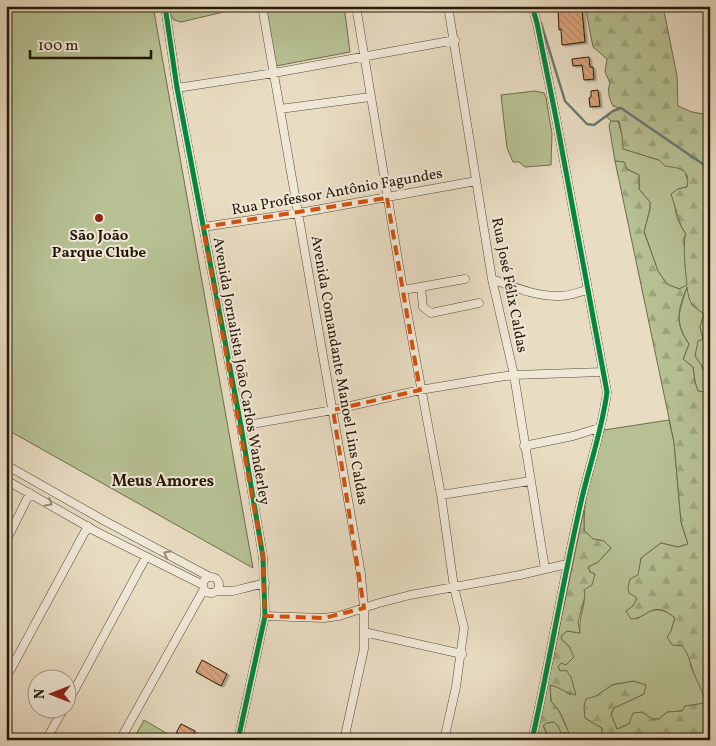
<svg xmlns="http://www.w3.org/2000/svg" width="716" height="746" viewBox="0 0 716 746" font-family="Vollkorn,serif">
<defs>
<pattern id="forest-firs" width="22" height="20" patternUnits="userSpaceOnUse" patternTransform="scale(1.25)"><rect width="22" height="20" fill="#b6c093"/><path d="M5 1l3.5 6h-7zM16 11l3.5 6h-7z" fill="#9ca47d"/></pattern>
<pattern id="building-back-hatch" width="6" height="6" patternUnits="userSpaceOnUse" patternTransform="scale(1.25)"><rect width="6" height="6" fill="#dca680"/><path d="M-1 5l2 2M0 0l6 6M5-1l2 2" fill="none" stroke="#bd8e6d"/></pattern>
<filter id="shadow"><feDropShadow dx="2.5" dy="1.5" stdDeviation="0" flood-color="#0004"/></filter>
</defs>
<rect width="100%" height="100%" fill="#e8dcc2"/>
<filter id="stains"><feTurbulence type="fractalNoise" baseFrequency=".004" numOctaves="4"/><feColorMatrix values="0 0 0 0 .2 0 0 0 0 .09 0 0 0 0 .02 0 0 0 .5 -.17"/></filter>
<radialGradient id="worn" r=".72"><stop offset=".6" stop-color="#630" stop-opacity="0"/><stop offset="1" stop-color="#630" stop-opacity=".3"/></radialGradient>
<path fill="#b6c093" stroke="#6e6c4c" d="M6,6h147l100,562 -247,-139z
M168,6h81l-68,16 -7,-2 -5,-8z
M266,6h78l6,46 -74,14z
M535,91l9,2 2,5 6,36 -1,31 -26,2 -6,-5h-6l-6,-14 -6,-53z
M611,121h7l4,14 2,14 35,11 14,7h7l5,4 3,11 -1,5 -9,2c-5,20 -4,27 8,45l-3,6 3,13 -1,12 7,40 12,9 -4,13 3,12 -1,30 8,9v15l-12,-2 -3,-9 -2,-15 -10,-8 6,-15c-16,-24 -9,-32 -2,-58l-8,3 -12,-5 -9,-13 -14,-40 6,-22v-7l-11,-13v-14l-12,-6 -3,-7 -9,-1 -6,-36z
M669,420l5,22 7,80 7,22 -10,3 -17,-4 -20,15 -4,40 -4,8 4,13c14,-11 24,-13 38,-1l-4,13 18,23 2,13 13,27 1,10 -20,2 -3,5 -15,1 -8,7h-7l-10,-7 -13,12 -12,5 -6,-15 3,-6 30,-14 -10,-13 -22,4 -16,12 -11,21 17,10v12h-52l-7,-15 4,-2 7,-1 4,4 8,-1 -7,-14 -8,-10 -1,-16 10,2 10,8 2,-12 -1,-6 -11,-6 -2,-4 11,-21 -7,-6 -1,-4 6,-5 13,2c-2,-17 7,-29 4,-43l11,-16 -5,-2 -2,-5 10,-5 13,-14 -7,-7 -11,-2 -9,-9c-1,-34 9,-67 20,-100z
M144,720l34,20h-45z"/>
<path fill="url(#forest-firs)" stroke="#6e6c4c" d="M585,6h78l14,70 1,30 14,6 18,3v117l-4,3 4,18v125l-15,-22 3,-15 5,-2 -3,-12 4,-13c-13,-9 -15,-11 -17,-27 -9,23 -13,36 2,57l-6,15 10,8 2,15 3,9 12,2v347h-108v-12l-17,-10 -1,-12 2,-7 10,-3 16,-11 22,-4 12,4 -2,9 -30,14 -3,6 6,15 12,-5 4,-11 9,-1 10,7h7l8,-7 15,-1 3,-5 20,-3c-1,-10 -6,-17 -10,-27 -5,-11 -5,-21 -13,-30l-10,-1 -5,-8 4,-6 4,-13c-23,-20 -27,1 -44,1l-5,-8 7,-5 4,-8 -8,-5 -1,-5 2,-9 8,-4 3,-17 20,-15 17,4 10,-3 -7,-22 -7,-80 -59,-281 9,1 3,7 12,6v14l11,13v6l-6,24 14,39 9,13 12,5 8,-4c-1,-10 -5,-43 -1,-51l-5,-8 -10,-32 7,-5 9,-2c4,-19 -9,-19 -22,-21l-6,-6 -36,-11 -1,-14 -3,-14h-8l-4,-4 6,-6 6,-3 -6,-2c-4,-8 -6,-15 -3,-23l-5,-11 2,-13 -14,-12z
M584,510v20l9,9 11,2 7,7 -13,14 -10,5 2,5 5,2 -3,11 -8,5 1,6 -7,26 2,11 -13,-2 -6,5 1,4 7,6 5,11 -8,8 -5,-2 -3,4 2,4 6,-1 5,7 5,18c-9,-1 -16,-8 -26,-10l1,16 8,10 10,22h-8l-3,-7 -4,-4 -7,1 -4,3 7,14h-14z"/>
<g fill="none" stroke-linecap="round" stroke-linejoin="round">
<path stroke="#6a7970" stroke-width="2.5" d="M541,23l24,78 22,23 7,1 19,-14 8,-3 89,61"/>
</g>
<path fill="url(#building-back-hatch)" stroke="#261706" filter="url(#shadow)" d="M558,6h21v4h3l3,32 -23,3 -1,-16 -2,1z
M589,57l1,10h3l1,12 -10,1 -2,-15 -9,1 -1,-7z
M598,90l2,16 -10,1 -1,-9 2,-1v-6z
M202,660l25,14 -6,12 -25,-14z
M181,724l14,7 -5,9 -14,-7z"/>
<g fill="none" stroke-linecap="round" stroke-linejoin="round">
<g stroke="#564835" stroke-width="9">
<path id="minor" d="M165,6l12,82 64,338 22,131 2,59 -27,124
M262,6l99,568 3,34v41l-20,91
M356,6l47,284 38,205 13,92 10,41 -8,59 -12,53
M448,6l44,273 22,96 31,194
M177,88l97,-15 181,-33
M280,109l90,-12
M203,227l96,-14 177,-32
M492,279c22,8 45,18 68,17 10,0 18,-4 27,-6
M421,287l2,20 8,6 48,-10
M403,290l62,-11
M241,426l92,-16 87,-20 72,-12 22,-3 89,-3
M524,446l49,-10 26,-8
M6,465l97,55 107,57
M6,480l91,52 106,53
M441,495l89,-14
M6,541l24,-48
M203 585a8 8 0 1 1 16 0a8 8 0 1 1-16 0Z
M217,591h16l32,-8
M265,616l59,2 15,-2 40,-13 31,-8 110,-20 47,-11
M364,632l98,22
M6,678l82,-152
M68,702l78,-145
M46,740l18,-32
M120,740l84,-151
M532,740c17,-76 30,-153 47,-229 8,-39 23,-79 28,-119l-51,-274 -19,-95 -5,-17"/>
</g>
<use href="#minor" stroke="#f0e8d7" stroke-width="8"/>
<g stroke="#f0e8d7" stroke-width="8">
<path id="cycleway" d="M165,6l12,82 64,338 22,131 2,59 -27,124
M532,740c17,-76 30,-153 47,-229 8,-39 23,-79 28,-119l-51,-274 -19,-95 -5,-17"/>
</g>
<use href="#cycleway" stroke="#00873e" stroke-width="5"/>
</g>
<defs><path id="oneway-chevron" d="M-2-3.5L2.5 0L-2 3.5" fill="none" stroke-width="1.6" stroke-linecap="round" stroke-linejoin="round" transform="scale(1.25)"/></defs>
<g stroke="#958a79">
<use href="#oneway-chevron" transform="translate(49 503) rotate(30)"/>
<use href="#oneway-chevron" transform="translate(167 554) rotate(-152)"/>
</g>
<path fill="none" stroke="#d5520b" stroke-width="4" stroke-dasharray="10 6" stroke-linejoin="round" d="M387,198l33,192 -87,20 31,198 -40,10 -59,-2 -2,-59 -60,-330z"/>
<circle fill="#8f2418" stroke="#f0e8d7" stroke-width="2" cx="99" cy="218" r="5"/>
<g text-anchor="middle" stroke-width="4" stroke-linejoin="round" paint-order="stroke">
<g font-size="15" fill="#261706" stroke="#f0e8d7">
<text transform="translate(337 191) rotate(-10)" y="5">Rua Professor Antônio Fagundes</text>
<text transform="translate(510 285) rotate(79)" y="5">Rua José Félix Caldas</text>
<text transform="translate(340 370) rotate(80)" y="5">Avenida Comandante Manoel Lins Caldas</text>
<text transform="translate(242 371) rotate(80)" y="5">Avenida Jornalista João Carlos Wanderley</text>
</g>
<g font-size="15" font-weight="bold" fill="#261706" stroke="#f0e8d7">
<text x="99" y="240">São João<tspan x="99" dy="17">Parque Clube</tspan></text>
</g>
<g font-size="16" font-weight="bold" fill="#261706" stroke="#f0e8d7">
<text x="163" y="486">Meus Amores</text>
</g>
</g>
<rect width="716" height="746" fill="none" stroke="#e8dcc2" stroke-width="25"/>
<rect x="8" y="8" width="701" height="731" fill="none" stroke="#261706" stroke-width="2.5"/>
<rect x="12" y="12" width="691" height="721" fill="none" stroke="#261706"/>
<g transform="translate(52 694) rotate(270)"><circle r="24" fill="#f0e8d7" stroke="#9f9483"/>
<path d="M0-4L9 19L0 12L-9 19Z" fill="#8f2418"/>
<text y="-8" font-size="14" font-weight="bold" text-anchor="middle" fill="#261706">N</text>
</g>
<path d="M30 50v8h121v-8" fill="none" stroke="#261706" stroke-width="2.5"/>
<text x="38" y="50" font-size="15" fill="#261706" stroke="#f0e8d7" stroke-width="4" paint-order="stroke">100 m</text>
<rect width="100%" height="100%" filter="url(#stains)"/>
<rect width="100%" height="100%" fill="url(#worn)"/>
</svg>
